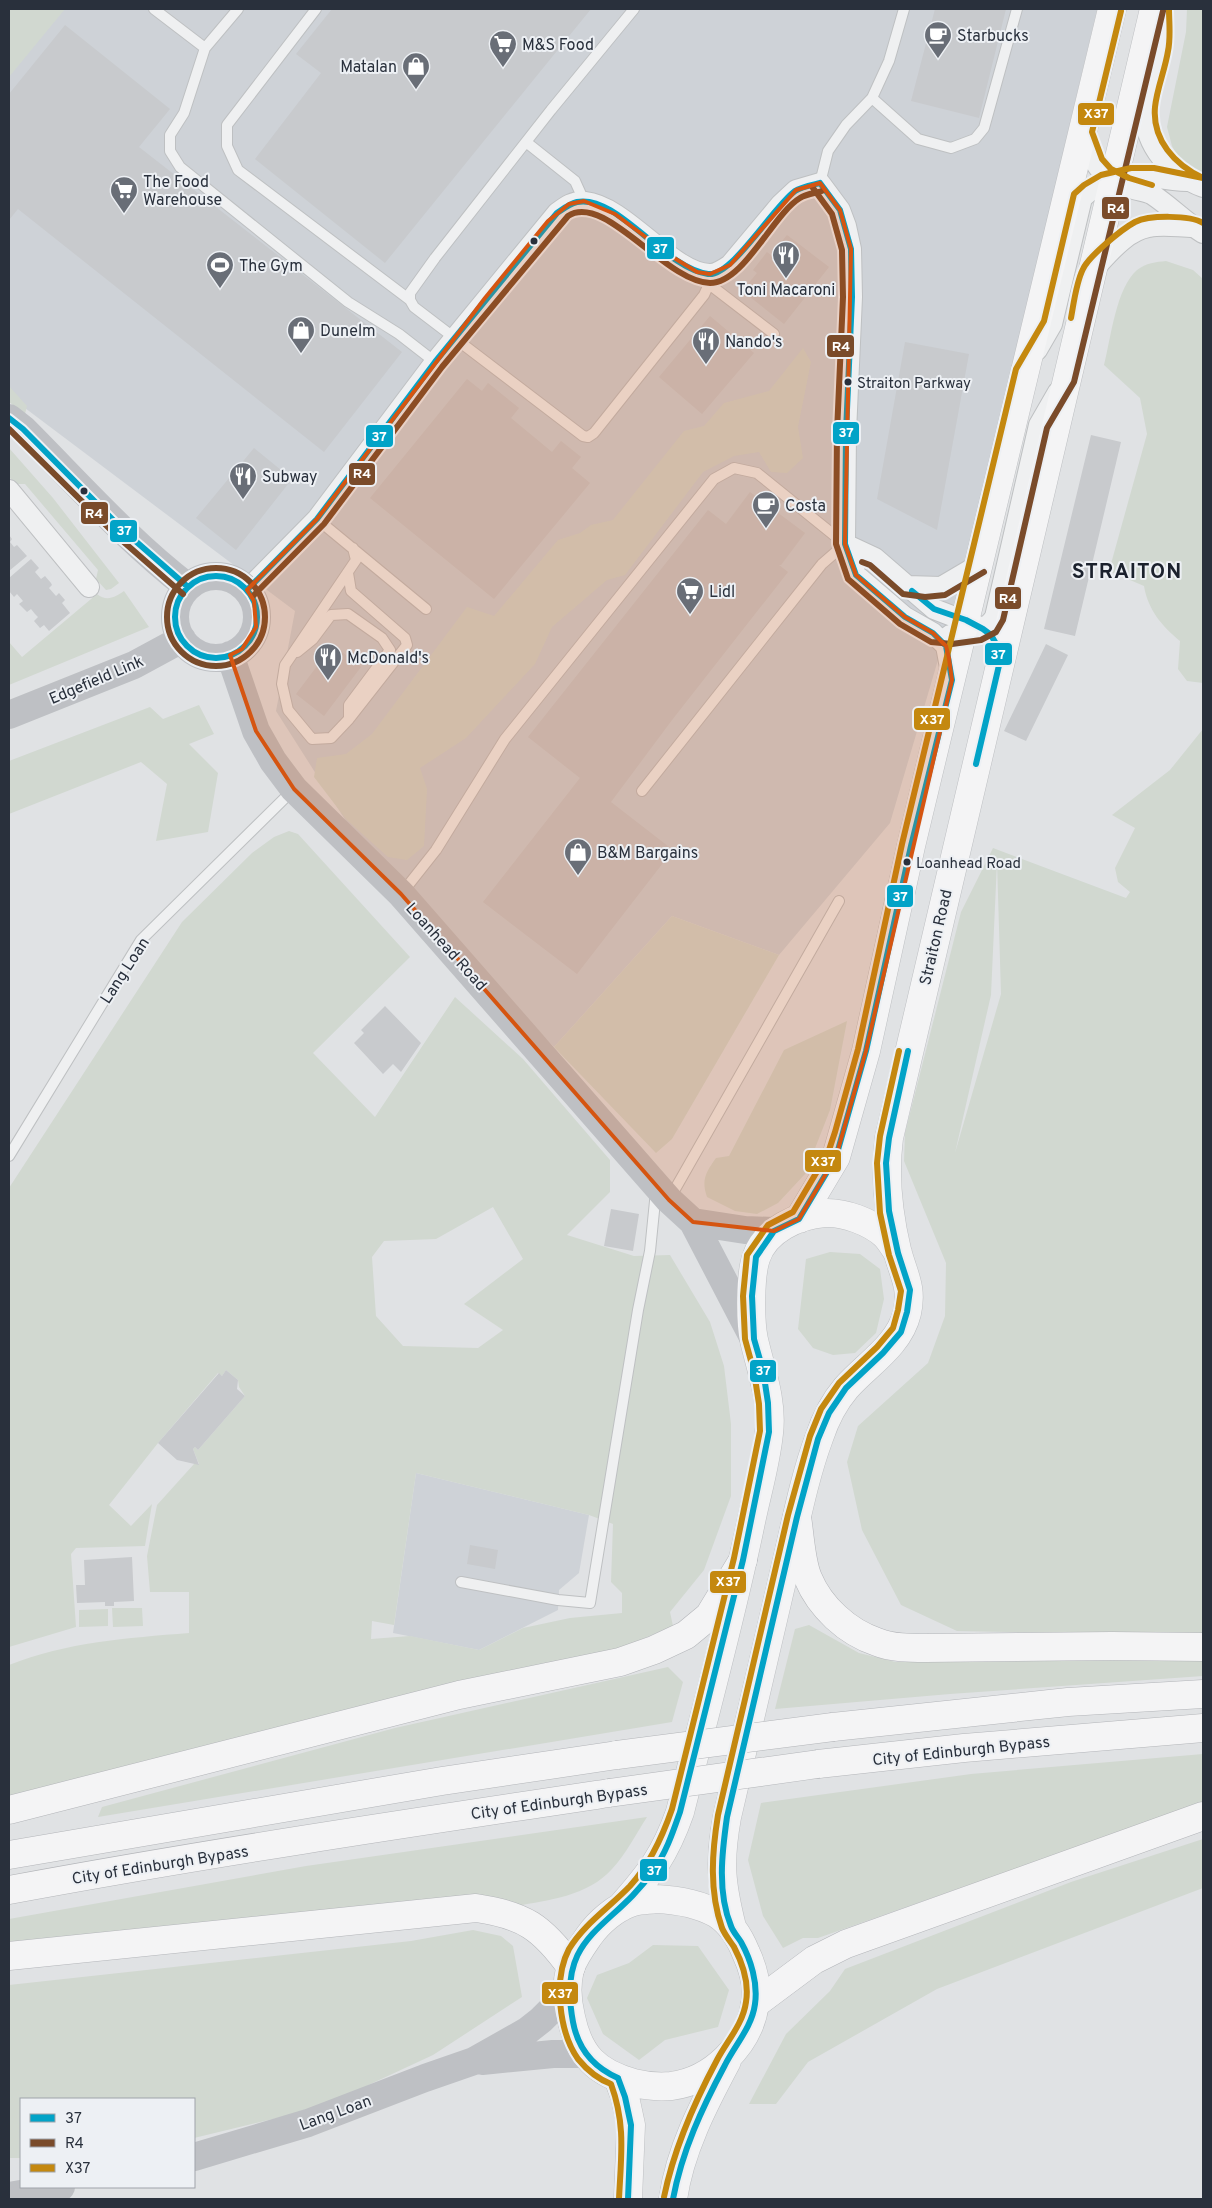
<svg xmlns="http://www.w3.org/2000/svg" width="1212" height="2208" viewBox="0 0 1212 2208" font-family="Overpass,sans-serif">
<rect width="100%" height="100%" fill="#e0e2e4"/>
<path fill="#ced2d7" d="M41,9h1056l-134,566 -73,248 -111,132 -107,-39 -118,131 -201,-215 -77,-121 19,-100 -286,-215v-345z
M416,1473l173,42 -10,58 -20,17 -1,20 -79,40 -86,-17z"/>
<path fill="#d1d8d0" fill-rule="evenodd" d="M9,9h56l-56,68z
M1187,9h16v171l-19,-12 -12,-22 -5,-19 19,-95z
M1166,261l27,9 10,9v404l-16,-2 -9,-12 2,-28c-18,-15 -32,-31 -36,-55l-35,-15 38,-137 -7,-36 -36,-33c7,-27 12,-77 33,-95 9,-7 19,-8 29,-9z
M803,348l8,14 -13,65 5,31 -16,15 -16,-1 -12,-20 -25,4 -31,16 -78,103 -18,5 -55,47 -17,37 -69,74 -46,30 7,21 -3,57 -17,14 -19,-3 -42,-38 -32,-42 3,-19 29,-4 26,-20 95,-127 27,9 64,-76 22,-7 11,-8 22,-5 71,-89 20,-5 20,-23 45,-12z
M9,386l18,20 -2,8 -16,-12z
M9,448l44,50 66,85 -8,6 -5,1 -10,-11 2,-9 -73,-86h-9l-7,-7z
M124,591l25,36 -140,58v-43l13,15 75,-63c10,8 18,3 27,-3z
M199,705l15,29 -25,10 29,29 -10,59 -52,9 11,-57 -26,-22 -132,52v-53l141,-54 13,12z
M1203,729v907l-246,-5 -56,-26 -39,-75 -15,-68 11,-36 70,-63 17,-47 1,-53 -42,-102 1,-28 56,-221 32,-64 133,50 4,-6 -12,-10 -3,-14 20,-40 -23,-13 58,-45zM997,862l4,132 -46,159 36,-158z
M289,831l9,3 112,123 -97,96 62,64 80,-120 68,62 87,101v32l-43,43 67,21 36,-1 40,67 14,44 7,58v72l-27,74 -34,42 3,14 -59,25 -605,145v-131c58,-23 118,-27 180,-32v-41h-39l-3,-36 10,-51 37,-41h5l-6,-15 2,-2 3,3 47,-54 -6,-9 -1,-7 -12,-10 -4,6 -4,-3 -60,70 -49,62 22,21 21,-22 -7,42 -69,2 -5,6 5,73 -67,20v-459l173,-266 70,-69 22,-16zM493,1207l30,52 -59,45 39,26 -25,18 -75,-2 -27,-30 -4,-59 12,-16 52,-2zM416,1473l173,42 24,9 -2,58 11,11v20l-52,5 -47,10 -44,22 -69,-14 -39,3 1,-18 22,4z
M672,916l107,39 -107,184 -16,14 -102,-106z
M847,1021l-17,89 -25,64 -27,29 -21,11 -22,-3 -28,-14c-6,-17 -1,-25 9,-39l13,-2 55,-106z
M830,1252l30,2 20,15 4,30 -8,34 -21,20 -22,2 -20,-7 -15,-19 8,-70z
M112,1608h30l1,18 -30,1z
M108,1609v17l-29,1v-17z
M809,1625l50,28 37,9 307,-2v16l-253,18 -175,15 20,-80z
M668,1667l15,15 -11,40 -574,95 4,-10 293,-79z
M1203,1754v49l-385,135h-15l-20,10 -20,-32 -15,-56 13,-57 210,-29z
M647,1817c-11,17 -21,37 -35,52 -24,27 -63,31 -96,37l-507,41v-28l297,-53z
M1203,1839v49l-266,101 -129,73 -32,42h-27l37,-70 44,-43 15,-22 226,-87z
M473,1930l28,6 12,10 9,51 -89,58 -114,53 -125,30v-39h-173v59h-12v-173l402,-44z
M653,1945l45,1 31,44 -11,37 -53,13 -26,20 -36,-26 -16,-36 10,-23 32,-12z"/>
<path fill="#c8cacd" d="M332,9h259l-206,254 -130,-104 66,-86 -25,-19z
M935,9h71l-27,109 -68,-17z
M65,25l105,84 -31,38 263,205 -78,100 -306,-243 -9,11v-126z
M787,235l42,32 -45,57 -39,-31 5,-6 -3,-2 10,-12 -4,-3 14,-18 4,3z
M710,316l44,37 -52,61 -43,-37z
M905,342l64,12 -32,176 -60,-31z
M467,379l15,12 6,-8 31,25 -8,10 41,34 9,-11 20,16 -9,11 18,15 -96,116 -124,-101z
M1091,435l30,7 -46,194 -31,-7z
M254,448l38,31 -56,71 -40,-32z
M750,492l55,41 -24,32h-2l9,7 -116,148 -61,82 62,48 -96,124 -94,-72 97,-124 -52,-41 180,-227 18,14z
M9,535l3,4 -2,3 4,5 3,-2 10,11 -18,15z
M31,559l8,9 -4,4 6,7 4,-3 6,7 1,2 -3,3 7,8 3,-3 6,7 -3,3 8,10 -21,18 -5,-6 -4,3 -6,-7 4,-4 -3,-3 -4,-5 -4,3 -8,-8 4,-3 -6,-7 -3,3 -5,-6v-13z
M1046,644l22,11 -42,86 -22,-10z
M333,645l28,22 -37,49 -28,-22z
M385,1006l36,37 -20,29 -8,-8 -10,10 -29,-31 10,-10 -3,-3z
M611,1209l28,5 -6,37 -29,-5z
M226,1370l12,10 -1,9 8,7 -47,54 -3,-3 -2,2 6,16 -22,-5 -19,-17 61,-70 3,3z
M470,1545l28,5 -3,19 -28,-5z
M132,1557l2,44 -20,1v4h-9v-4l-28,1 -1,-18h9l-1,-25z"/>
<g fill="none" stroke-linecap="round" stroke-linejoin="round">
<g stroke="#bec0c2" stroke-width="12">
<path id="lane" d="M154,9l51,39
M238,9l-33,39 -21,65 -14,22v16l10,16 168,135 51,32 36,28
M316,9l-89,116v21l11,24 172,130 4,7 169,129 5,1 6,-4 110,-138 5,-11
M872,98l46,41 33,9 24,-9 9,-11 33,-119
M526,142l49,39 9,20
M820,183l8,-32 18,-26 26,-27 17,-37 15,-52
M710,278l-1,6 65,50
M410,300v-7l25,-35 116,-148 83,-101
M317,519l109,90
M348,573l3,18 54,47 2,7 -58,74 -18,19 -19,1 -24,-29 -6,-26 3,-19 71,-105 -3,-12
M297,652l16,-13 18,-24 17,-1 34,24 8,12 -41,55v14
M402,893l34,-43 69,-111 209,-260 20,-11 23,5 88,71 -23,20 -180,227
M9,1156l132,-216 152,-150
M670,1198l169,-297
M461,1582l97,18 32,3 48,-293 12,-59 6,-60"/>
</g>
<g stroke="#bec0c2" stroke-width="22">
<path id="street" d="M1160,13c0,9 2,19 1,27 -3,23 -14,46 -16,68 -2,38 26,67 58,79
M1083,133c10,31 16,43 48,55 7,3 16,3 22,7 18,12 32,27 50,38
M1093,270c16,-17 33,-39 56,-43 14,-3 30,0 44,0
M1037,350l15,-26 30,-126c17,-17 46,-24 70,-21 12,2 23,4 35,4
M9,490l80,97
M845,544l30,14 59,51 44,17
M907,586l34,1 39,-23
M247,590l70,-71 118,-157 122,-149c8,-6 17,-13 28,-11 41,4 87,72 125,72 7,0 14,-5 20,-9l51,-61 15,-14 24,-7 20,27 6,16 5,23 1,48 -6,135 -1,112 11,31 49,42 28,16 13,13 5,27
M950,635c18,-1 35,-2 45,-18l44,-192 19,-33"/>
</g>
<g stroke="#bdbfc2" stroke-width="29">
<path id="primary" d="M799,1219l37,-62 30,-106 45,-205 201,-837
M656,1899c21,1 42,4 61,15 14,9 23,24 29,39 7,15 12,34 9,51 -6,41 -43,77 -84,82 -12,1 -25,0 -37,-3 -38,-10 -55,-28 -63,-66 -4,-16 -5,-32 -1,-48 4,-12 12,-23 19,-33 10,-14 27,-29 44,-34 7,-2 15,-2 23,-3z
M620,1908c30,-34 45,-53 60,-96 24,-96 51,-193 71,-290 6,-29 15,-59 18,-89 4,-31 -8,-63 -15,-93 -4,-19 -4,-64 2,-82 9,-28 42,-43 69,-45 19,-1 46,9 60,22 5,5 9,12 13,18
M732,1927c-11,-44 -13,-65 -5,-110 18,-80 37,-160 56,-240 11,-45 20,-96 36,-139 6,-18 15,-36 27,-50 21,-24 53,-42 61,-75 6,-26 -4,-39 -10,-63 -9,-38 -13,-73 -8,-112l265,-1129
M618,2078l7,19 6,28 -3,74
M673,2199c7,-49 31,-95 54,-138"/>
</g>
<g stroke="#b3b5b9" stroke-width="29">
<path id="highway" d="M797,1517c3,18 4,45 11,61 12,29 39,54 69,64 15,6 33,6 49,6l186,-2 91,1
M833,1727l235,-25 135,-8
M818,1764l146,-16 239,-20
M9,1810l450,-115 161,-33 34,-12 32,-15 23,-19 34,-56
M9,1855l433,-74 175,-26
M9,1890c199,-37 400,-67 600,-97
M9,1956l467,-48c48,7 66,19 95,59
M755,2004l59,-44 32,-16 357,-128"/>
</g>
<use href="#lane" stroke="#eff0f1" stroke-width="10"/>
<use href="#street" stroke="#eff0f1" stroke-width="20"/>
<path stroke="#bec0c4" stroke-width="28" d="M9,418l14,11c54,54 105,112 165,158
M175 617a41 41 0 1 1 82 0a41 41 0 1 1-82 0Z
M230,655l26,76 17,30 21,28 107,105 268,306 24,22 61,117
M9,715l125,-50 48,-26
M693,1222l52,8 29,1
M482,2061l71,-7h32
M194,2157l114,-34 117,-45 49,-17 53,-30 14,-11 12,-12 14,-20
M9,2196l52,-9"/>
<use href="#primary" stroke="#f4f4f5" stroke-width="28"/>
<use href="#highway" stroke="#f4f4f5" stroke-width="28"/>
<g stroke="#b3b5b9" stroke-width="29" stroke-linecap="butt">
<path id="highway-bridge" d="M617,1755l216,-28
M609,1793l209,-29"/>
</g>
<use href="#highway-bridge" stroke="#f4f4f5" stroke-width="28"/>
<g stroke="#edf0f4" stroke-width="10">
<path id="bus-1" d="M9,418l14,11 101,102 64,56
M175 617a41 41 0 1 1 82 0a41 41 0 1 1-82 0Z
M247,590l70,-71 118,-157 122,-149c6,-4 12,-9 20,-11 40,-8 87,66 131,72 24,3 65,-67 87,-83 6,-4 17,-6 25,-8
M912,591l22,18 32,11 17,9 8,6 4,7 5,19 -24,103
M618,2078c-25,-11 -40,-29 -45,-56 -17,-89 38,-91 80,-151 13,-18 20,-39 27,-59l63,-252 26,-128 -1,-29 -5,-33 -9,-31 -2,-43 4,-39 18,-26 25,-12 37,-62 30,-106 45,-205 41,-166 -6,-34 -13,-13 -28,-16 -49,-42 -11,-31 1,-112 6,-135 -1,-48 -11,-39 -20,-27
M618,2078l7,19 6,28 -3,74
M673,2199c9,-48 29,-91 52,-134 10,-20 27,-38 30,-61 3,-21 -4,-44 -14,-62 -3,-5 -8,-10 -10,-16 -14,-34 -9,-74 -4,-109l70,-300 21,-78 11,-26 17,-25 37,-35 18,-21 6,-20 3,-22 -12,-37 -9,-42 -3,-48 3,-25 19,-87"/>
</g>
<g stroke="#edf0f4" stroke-width="10">
<path id="bus-2" d="M813,188l19,26 10,36 1,47 -6,135 -1,112 12,35 52,45 31,18 21,2 29,-4 15,-8 7,-12 44,-192 27,-46 89,-371
M9,429l109,108 65,57
M862,562l8,3 33,29 22,3 20,-2 39,-23
M167 617a49 49 0 1 1 98 0a49 49 0 1 1-98 0Z
M253,596l71,-72 118,-157 126,-151c37,-24 97,66 142,67 34,0 63,-69 90,-85 6,-4 16,-5 22,-7"/>
</g>
<g stroke="#edf0f4" stroke-width="10">
<path id="bus-3" d="M1169,9c0,14 2,28 -1,42 -3,19 -11,37 -13,56 -3,33 20,58 48,71
M1121,11l-29,121 10,27 9,10 18,9 23,7
M1071,318c3,-16 5,-35 12,-49 6,-13 39,-40 52,-47 14,-7 55,-7 68,1
M664,2197c10,-49 30,-94 53,-137 10,-19 26,-36 29,-58 3,-18 -3,-38 -12,-55 -4,-6 -9,-12 -12,-19 -13,-37 -10,-76 -4,-113l70,-300 22,-79 11,-27 18,-26 38,-36 16,-19 5,-18 3,-19 -12,-36 -9,-42 -3,-50 3,-27 19,-85
M619,2199c2,-43 7,-74 -8,-115 -13,-5 -24,-14 -33,-25 -19,-27 -25,-80 -9,-110 15,-25 41,-42 61,-63 20,-22 32,-48 42,-77l62,-251 26,-127 -1,-27 -5,-32 -9,-33 -2,-43 4,-41 21,-30 25,-13 35,-59 7,-21 23,-83 44,-205 114,-475 28,-48 30,-127 10,-9 17,-10 30,-7h23l49,10"/>
</g>
<use href="#bus-1" stroke="#02a3c7" stroke-width="6"/>
<use href="#bus-2" stroke="#7a4b2a" stroke-width="6"/>
<use href="#bus-3" stroke="#c4880f" stroke-width="6"/>
</g>
<path fill="#d55511" fill-opacity="0.2" stroke="#d55511" stroke-width="4" stroke-linejoin="round" d="M820,183l20,27 11,39 -6,295 11,31 49,42 28,16 13,13 3,12 3,22 -86,371 -30,106 -37,62 -25,12 -81,-9 -24,-22 -268,-306 -107,-105 -38,-58 -26,-76 12,-6 14,-22 -2,-26 -7,-11 70,-71 168,-221 63,-77 21,-17 15,-3 31,13 56,42 26,16 13,2 20,-9 66,-75z"/>
<defs>
<g id="cafe-pin" transform="scale(1.4375)"><path d="M0 17L-7.5 6A9.5 9.5 0 1 1 7.5 6Z" fill="#696e77" stroke="#edf0f4"/><path d="M-5.5-4.5H6V0H3Q3 3.5 0 3.5H-2.5Q-5.5 3.5-5.5 0ZM3-3.2v2h1.7v-2ZM-6 4.5H4V6H-6Z" fill="#fff"/></g>
<g id="supermarket-pin" transform="scale(1.4375)"><path d="M0 17L-7.5 6A9.5 9.5 0 1 1 7.5 6Z" fill="#696e77" stroke="#edf0f4"/><path d="M-6-5.5h2.5l.6 2H6L4.5 2H-2.5L-4.4-4H-6ZM-1.5 3.2a1.3 1.3 0 1 0 .1 0ZM3 3.2a1.3 1.3 0 1 0 .1 0Z" fill="#fff"/></g>
<g id="shop-pin" transform="scale(1.4375)"><path d="M0 17L-7.5 6A9.5 9.5 0 1 1 7.5 6Z" fill="#696e77" stroke="#edf0f4"/><path d="M-5-2.5h2.3a2.7 3.5 0 0 1 5.4 0H5L5.5 6h-11ZM-1.5-2.5h3a1.5 2.3 0 0 0-3 0Z" fill="#fff"/></g>
<g id="restaurant-pin" transform="scale(1.4375)"><path d="M0 17L-7.5 6A9.5 9.5 0 1 1 7.5 6Z" fill="#696e77" stroke="#edf0f4"/><path d="M-5-6h1v4h1v-4h1v4h1v-4h1v5L-1.5 .5V6h-2V.5L-5-1ZM5-6V6H3V1.5H1.5Q1.5-4 5-6Z" fill="#fff"/></g>
<g id="stadium-pin" transform="scale(1.4375)"><path d="M0 17L-7.5 6A9.5 9.5 0 1 1 7.5 6Z" fill="#696e77" stroke="#edf0f4"/><path d="M0-5a6.5 5 0 1 0 0 10a6.5 5 0 1 0 0-10ZM-3.5-1.8h7v3.6h-7Z" fill="#fff"/></g>
</defs>
<g fill-rule="evenodd">
<use href="#cafe-pin" x="938" y="35"/>
<use href="#supermarket-pin" x="503" y="44"/>
<use href="#shop-pin" x="416" y="66"/>
<use href="#supermarket-pin" x="124" y="190"/>
<use href="#restaurant-pin" x="786" y="255"/>
<use href="#stadium-pin" x="220" y="265"/>
<use href="#shop-pin" x="301" y="330"/>
<use href="#restaurant-pin" x="706" y="341"/>
<use href="#restaurant-pin" x="243" y="476"/>
<use href="#cafe-pin" x="766" y="505"/>
<use href="#supermarket-pin" x="690" y="591"/>
<use href="#restaurant-pin" x="328" y="657"/>
<use href="#shop-pin" x="578" y="852"/>
</g>
<g fill="#29303c" stroke="#edf0f4" stroke-width="2">
<circle cx="534" cy="241" r="4.5"/>
<circle cx="848" cy="382" r="4.5"/>
<circle cx="84" cy="491" r="4.5"/>
<circle cx="907" cy="862" r="4.5"/>
</g>
<g text-anchor="middle" stroke-width="4" stroke-linejoin="round" paint-order="stroke">
<g font-size="15" fill="#29303c" stroke="#edf0f4" text-anchor="start">
<text x="857" y="388">Straiton Parkway</text>
<text x="916" y="868">Loanhead Road</text>
</g>
<g font-size="16" fill="#29303c" stroke="#edf0f4" text-anchor="start">
<text x="957" y="41">Starbucks</text>
<text x="522" y="50">M&amp;S Food</text>
<text x="397" y="72" text-anchor="end">Matalan</text>
<text x="143" y="187">The Food<tspan x="143" dy="18">Warehouse</tspan></text>
<text x="239" y="271">The Gym</text>
<text x="786" y="295" text-anchor="middle">Toni Macaroni</text>
<text x="320" y="336">Dunelm</text>
<text x="725" y="347">Nando's</text>
<text x="262" y="482">Subway</text>
<text x="785" y="511">Costa</text>
<text x="709" y="597">Lidl</text>
<text x="347" y="663">McDonald's</text>
<text x="597" y="858">B&amp;M Bargains</text>
</g>
<g font-size="16" fill="#29303c" stroke="#edf0f4">
<text transform="translate(96 679) rotate(-23)" y="6">Edgefield Link</text>
<text transform="translate(935 937) rotate(-77)" y="6">Straiton Road</text>
<text transform="translate(447 946) rotate(48)" y="6">Loanhead Road</text>
<text transform="translate(124 970) rotate(-57)" y="6">Lang Loan</text>
<text transform="translate(961 1750) rotate(-6)" y="6">City of Edinburgh Bypass</text>
<text transform="translate(559 1801) rotate(-8)" y="6">City of Edinburgh Bypass</text>
<text transform="translate(160 1864) rotate(-9)" y="6">City of Edinburgh Bypass</text>
<text transform="translate(335 2112) rotate(-20)" y="6">Lang Loan</text>
</g>
<g font-size="21" font-weight="bold" letter-spacing="1" fill="#1b212d" stroke="#edf0f4">
<text x="1127" y="578">STRAITON</text>
</g>
</g>
<g stroke="#edf0f4" stroke-width="2">
<rect x="1077" y="102" width="38" height="24" rx="5" fill="#c4880f"/>
<rect x="1101" y="196" width="29" height="24" rx="5" fill="#7a4b2a"/>
<rect x="646" y="236" width="29" height="24" rx="5" fill="#02a3c7"/>
<rect x="826" y="334" width="29" height="24" rx="5" fill="#7a4b2a"/>
<rect x="832" y="421" width="28" height="24" rx="5" fill="#02a3c7"/>
<rect x="365" y="424" width="29" height="24" rx="5" fill="#02a3c7"/>
<rect x="348" y="462" width="28" height="24" rx="5" fill="#7a4b2a"/>
<rect x="80" y="501" width="29" height="24" rx="5" fill="#7a4b2a"/>
<rect x="109" y="519" width="29" height="24" rx="5" fill="#02a3c7"/>
<rect x="994" y="586" width="28" height="24" rx="5" fill="#7a4b2a"/>
<rect x="984" y="642" width="29" height="24" rx="5" fill="#02a3c7"/>
<rect x="913" y="707" width="38" height="24" rx="5" fill="#c4880f"/>
<rect x="886" y="884" width="28" height="24" rx="5" fill="#02a3c7"/>
<rect x="804" y="1149" width="38" height="24" rx="5" fill="#c4880f"/>
<rect x="749" y="1359" width="28" height="24" rx="5" fill="#02a3c7"/>
<rect x="709" y="1570" width="38" height="24" rx="5" fill="#c4880f"/>
<rect x="639" y="1858" width="29" height="24" rx="5" fill="#02a3c7"/>
<rect x="541" y="1981" width="38" height="24" rx="5" fill="#c4880f"/>
</g>
<g font-size="14" text-anchor="middle" font-weight="bold" fill="#fff">
<text x="1096" y="118">X37</text>
<text x="1116" y="213">R4</text>
<text x="660" y="253">37</text>
<text x="841" y="351">R4</text>
<text x="846" y="437">37</text>
<text x="379" y="441">37</text>
<text x="362" y="478">R4</text>
<text x="94" y="518">R4</text>
<text x="124" y="535">37</text>
<text x="1008" y="603">R4</text>
<text x="998" y="659">37</text>
<text x="932" y="724">X37</text>
<text x="900" y="901">37</text>
<text x="823" y="1166">X37</text>
<text x="763" y="1375">37</text>
<text x="728" y="1586">X37</text>
<text x="654" y="1875">37</text>
<text x="560" y="1998">X37</text>
</g>
<rect width="1212" height="2208" fill="none" stroke="#29303c" stroke-width="20"/>
<rect x="20" y="2098" width="175" height="90" fill="#edf0f4" stroke="#9fa3aa"/>
<rect x="30" y="2114" width="25" height="8" fill="#02a3c7" stroke="#9fa3aa"/>
<text x="65" y="2123" font-size="15" fill="#29303c">37</text>
<rect x="30" y="2139" width="25" height="8" fill="#7a4b2a" stroke="#9fa3aa"/>
<text x="65" y="2148" font-size="15" fill="#29303c">R4</text>
<rect x="30" y="2164" width="25" height="8" fill="#c4880f" stroke="#9fa3aa"/>
<text x="65" y="2173" font-size="15" fill="#29303c">X37</text>
</svg>
